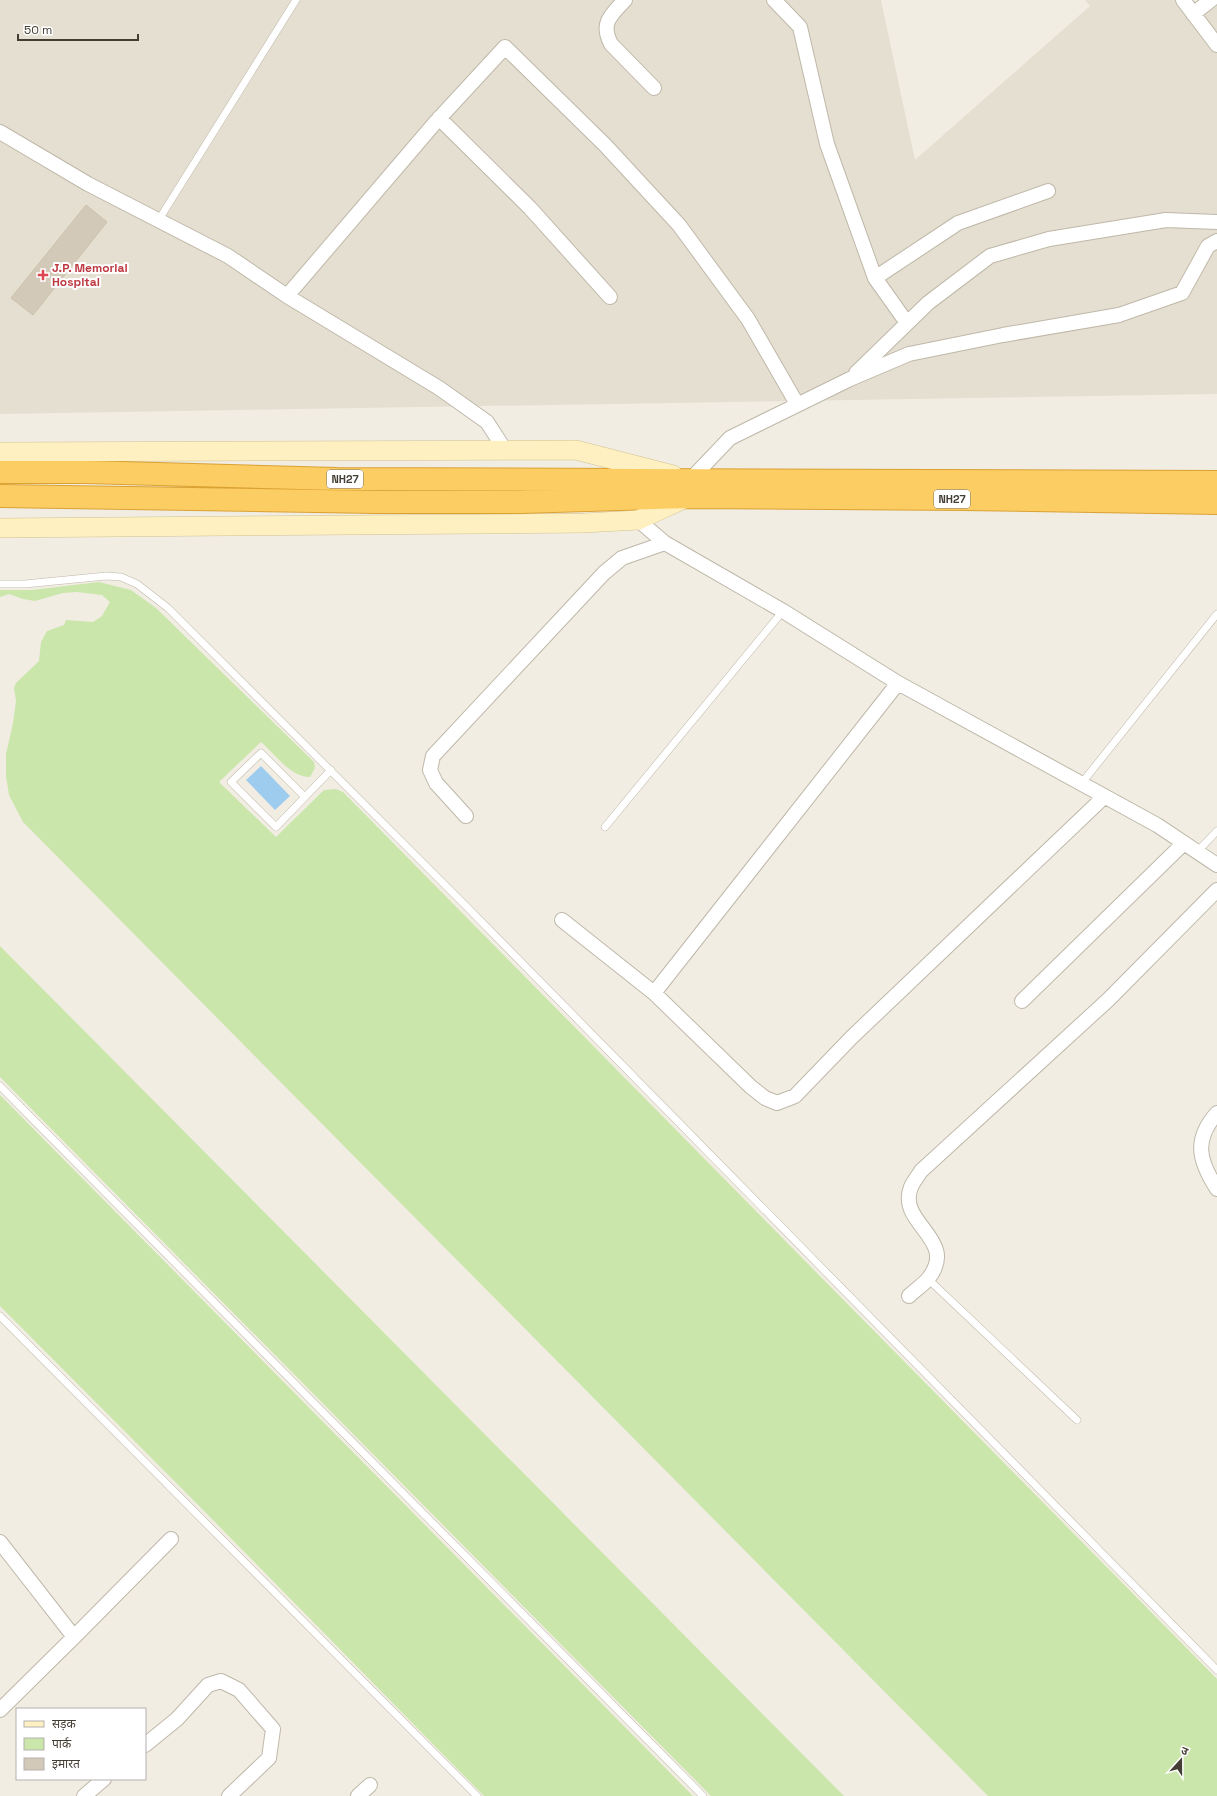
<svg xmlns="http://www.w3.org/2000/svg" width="1217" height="1796" viewBox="0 0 1217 1796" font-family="'Space Grotesk','Noto Sans Devanagari',sans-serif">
<rect width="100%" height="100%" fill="#f1ede3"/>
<path fill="#e5dfd1" d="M0,0h881l34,160 175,-154 -5,-6h90l17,21 25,-19v392l-1217,20z"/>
<path fill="#cae6ab" d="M99,582l32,8 25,18 158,154 1,6 -5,9c-20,0 -35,-23 -49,-35l-42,40 57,55 48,-47 12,-1 7,3 874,887v117h-229l-965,-974 -14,-27 -3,-19v-22l7,-31 3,-22 -2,-13 2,-5 23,-22 2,-19 6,-11 17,-6 2,-5 27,2 9,-6 8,-14 -8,-7 -25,-3 -14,1 -28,8 -12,-2 -14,-5 -9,3v-7h32z
M0,946l844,850h-133l-711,-719z
M0,1095l693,701h-209l-272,-277 -212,-213z"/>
<path fill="#9eccee" d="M261,766l29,30 -15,14 -29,-30z"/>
<path fill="#d2c9b8" stroke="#cdc1ac" d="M86,205l21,17 -74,93 -22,-17z"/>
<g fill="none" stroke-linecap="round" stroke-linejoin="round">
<g stroke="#bfb8a9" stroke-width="8">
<path id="lane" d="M158,221l138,-221
M0,584h25l81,-8 15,1 16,7 31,24 300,300 749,762
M1081,784l136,-170
M305,797l-44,-44 -30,29 45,45 55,-57
M605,827l178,-216
M1197,852l20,-21
M0,1086l703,710
M928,1279l149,141
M0,1316l477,480"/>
</g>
<g stroke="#bfb8a9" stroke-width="16">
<path id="street" d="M625,0c-14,15 -25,23 -14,44l43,44
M774,0l26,27 27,117 48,134 32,45
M1183,0l34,45
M1193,14l18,-14
M439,118l91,90 80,89
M0,132l88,52 140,72 59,40 152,92 48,34 18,28
M875,278l83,-55 90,-32
M287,296l147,-172 71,-77 100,98 74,80 69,94 49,85
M856,373l72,-70 62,-47 59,-17 117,-19 51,2
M690,480l40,-42 120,-59 59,-25 94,-19 116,-20 63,-22 26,-47 9,-5
M638,520l27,23 118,68 115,72 259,142 60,40
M466,816l-30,-33 -6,-13 3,-14 171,-183 18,-15 43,-15
M562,920l92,73 97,94 14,11 12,5 18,-7 57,-59 252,-240
M654,993l244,-310
M1022,1001l162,-158
M1217,1113c-24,27 -18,48 0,76
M909,1296c6,-6 14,-11 19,-17 32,-40 -32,-55 -17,-92 2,-5 7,-11 10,-16l187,-171 109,-110
M0,1542l74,95 -74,73
M74,1637l97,-98
M145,1745l32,-26 31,-34 13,-4 18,9 34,39 -4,29 -40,38
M84,1796l20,-17
M358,1796l12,-11"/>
</g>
<g stroke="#d1c293" stroke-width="20">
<path id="secondary" d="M0,452l576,-2 97,25
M0,528l584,-5 54,-3 48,-22"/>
</g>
<g stroke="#daa133" stroke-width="24">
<path id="highway" d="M0,472h86l251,7 880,3
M0,496l376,6h145l166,-5 276,2 254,4"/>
</g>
<use href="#lane" stroke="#fff" stroke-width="7"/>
<use href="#street" stroke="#fff" stroke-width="14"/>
<use href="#secondary" stroke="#fef0c0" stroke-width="19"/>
<use href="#highway" stroke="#fccd63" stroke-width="22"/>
</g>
<path fill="#e0444e" stroke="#fff" stroke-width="1.5" d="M41 269h4v4h4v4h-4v4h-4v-4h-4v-4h4z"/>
<g text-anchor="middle" stroke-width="4" stroke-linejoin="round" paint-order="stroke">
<g fill="#fff" stroke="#7b7770" stroke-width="1">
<rect x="327" y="470" width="36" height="18" rx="3"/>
<rect x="934" y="490" width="36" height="18" rx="3"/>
</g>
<g font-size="11" font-weight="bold" fill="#433d33">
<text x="345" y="483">NH27</text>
<text x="952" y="503">NH27</text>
</g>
<g font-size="12" font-weight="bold" fill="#be3a42" stroke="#fff" text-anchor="start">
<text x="52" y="272">J.P. Memorial<tspan x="52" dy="14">Hospital</tspan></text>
</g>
</g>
<rect x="16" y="1708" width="130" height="72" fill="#ffffff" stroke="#b4b1ad"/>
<rect x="24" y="1721" width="20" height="6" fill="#fef0c0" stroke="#b4b1ad"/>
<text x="52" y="1728" font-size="12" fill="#433d33">सड़क</text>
<rect x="24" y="1738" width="20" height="12" fill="#cae6ab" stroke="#b4b1ad"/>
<text x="52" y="1748" font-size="12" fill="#433d33">पार्क</text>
<rect x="24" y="1758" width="20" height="12" fill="#d2c9b8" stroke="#b4b1ad"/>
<text x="52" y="1768" font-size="12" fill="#433d33">इमारत</text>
<g transform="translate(1181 1760) rotate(21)" stroke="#ffffff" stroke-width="3" paint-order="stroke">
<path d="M0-3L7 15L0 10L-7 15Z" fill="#433d33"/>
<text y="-6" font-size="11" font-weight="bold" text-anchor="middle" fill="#433d33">उ</text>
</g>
<path d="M18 34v6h120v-6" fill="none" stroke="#433d33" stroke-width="2"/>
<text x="24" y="34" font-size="12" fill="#433d33" stroke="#ffffff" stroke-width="3" paint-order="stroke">50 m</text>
</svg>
